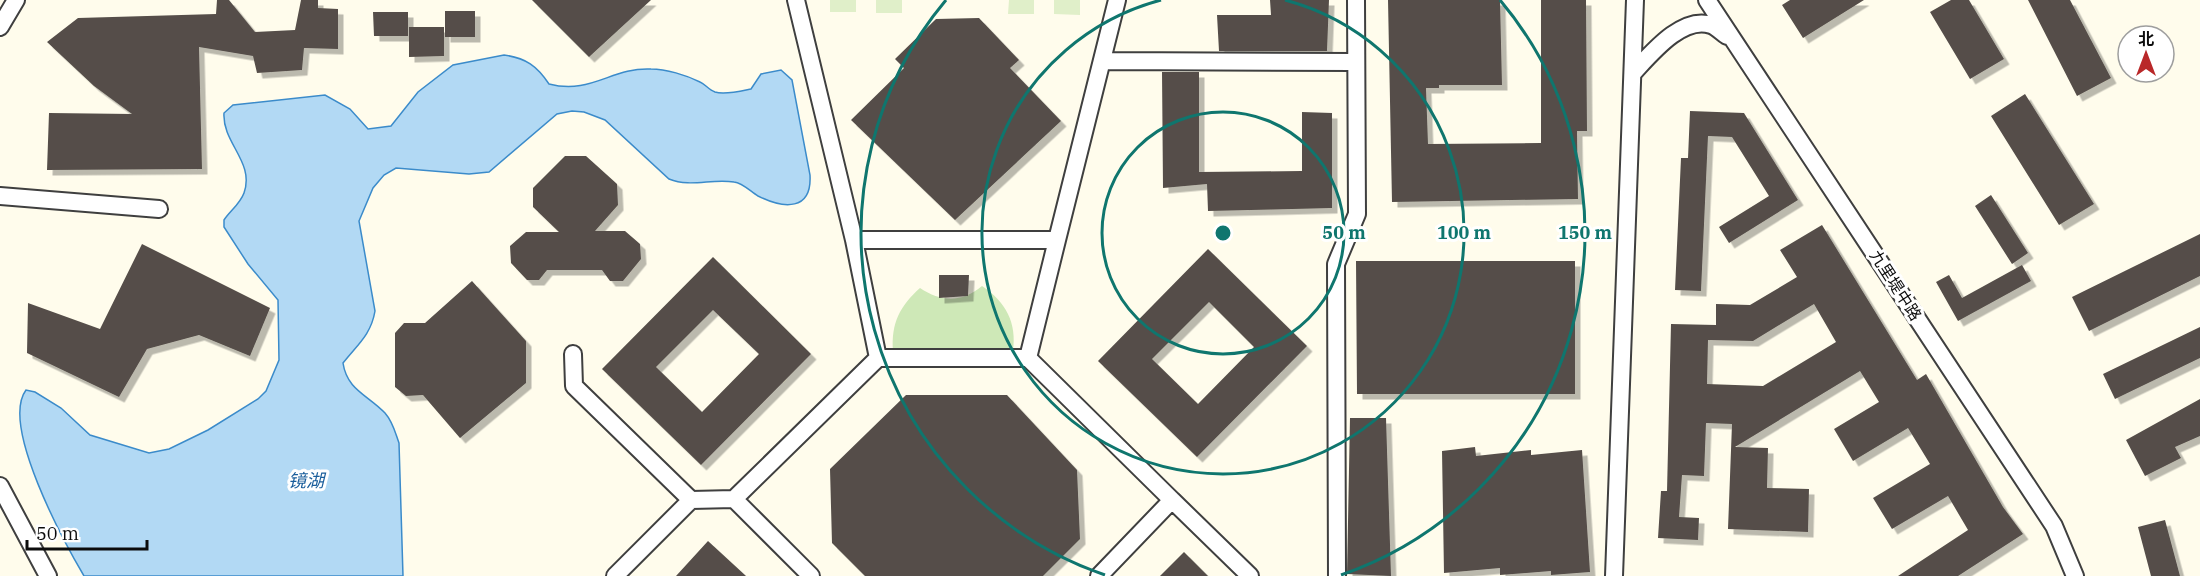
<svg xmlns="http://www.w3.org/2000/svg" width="2200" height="576" viewBox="0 0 2200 576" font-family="'IBM Plex Serif','Noto Sans SC',serif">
<defs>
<filter id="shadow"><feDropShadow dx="5.5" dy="5.5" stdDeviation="0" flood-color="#0004"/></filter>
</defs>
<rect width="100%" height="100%" fill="#fffcec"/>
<path fill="#cee8b7" d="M982,286c24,16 35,37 31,65h-120c-2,-28 7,-45 27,-63 21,14 42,15 62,-2z"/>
<path fill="#e0efc9" d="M830,0h26v12h-26z
M876,0h26v13h-26z
M1009,0h25v14h-26z
M1054,0h26v15l-26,-1z"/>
<path fill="#b2d9f4" stroke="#3b8bca" stroke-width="1.5" d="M504,55c22,3 33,11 45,29 42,11 63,-17 102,-15 15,0 35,6 49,13 5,2 9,8 15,10 10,3 26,-1 36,-3l10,-15 20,-4 11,10 18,95c2,36 -26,34 -52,21 -7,-4 -15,-13 -24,-14 -22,-4 -43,6 -65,-3l-64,-59 -21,-8 -12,-1 -15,3 -68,58 -20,2 -73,-6 -12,7 -11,13 -14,33 16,90c-4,24 -18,34 -32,52 4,27 25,32 42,50 8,9 10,19 14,30l4,133h-319c-20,-34 -84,-151 -58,-186l9,2 26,16 29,27 59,18 20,-4 39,-19 50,-31 8,-8 13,-31 -1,-60 -30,-36 -24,-37v-7c6,-9 16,-16 20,-27 11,-31 -22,-50 -20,-80l9,-8 92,-10 25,14 18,20 23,-3 27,-34 35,-27z"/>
<path fill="#554e49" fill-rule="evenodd" filter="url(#shadow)" d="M217,0h12l26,32 40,-2 6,-30h17v8l20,1v40l-34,-1 -2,22 -45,3 -4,-17 -54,-9 3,122 -155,1 2,-57 83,1 -38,-28 -47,-44 31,-24 138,-4z
M532,0h119l-62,57z
M1270,0h59l-2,51h-108l-2,-36h54z
M1388,0h112l2,85h-63v3h-13l2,56 113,-1v-143h45l1,131h-10l1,68 -186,3z
M1790,0h74l-61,38 -21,-33z
M1951,0h18l35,59 -34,20 -40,-67z
M2028,0h42l41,78 -34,18z
M445,11h30v26h-30z
M373,12h35v24h-34z
M979,18l40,42 -9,8 51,53 -106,99 -104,-100 53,-52 -9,-9 41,-40z
M409,27h35v29l-35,1z
M1162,72h37v100l103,-1v-59l30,1v95l-124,3 -1,-27 -44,4z
M2025,94l69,110 -35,21 -68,-109z
M1690,111l54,2 54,87 -69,43 -10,-16 50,-31 -37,-59 -24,-1 -7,155 -26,-1 6,-132h7z
M565,156h21l31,28 1,21 -23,26h30l15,13 1,15 -18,22h-13l-8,-11h-55l-8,10h-12l-16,-17 -1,-17 16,-14h33l-26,-25v-19z
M1991,195l37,58 -16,11 -37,-58z
M1822,225l95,155 9,-6 77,133 20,27 -65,42h-60l70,-46 -20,-34 -56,33 -19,-31 57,-34 -22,-36 -55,33 -19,-32 45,-27 -19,-31 -125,76 33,1 -1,40 42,1 -1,43 -80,-3 4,-105 -26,-1 -2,53 -22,-1 -3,42 20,1 -1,22 -40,-2 3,-47h6l4,-167 45,1v-21l34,1 47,-28 -17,-27zM1814,304l22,38 -73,44 -56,-2 1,-44 45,1z
M2200,234v42l-111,55 -17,-34z
M142,244l128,64 -20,48 -51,-21 -52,14 -28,48 -92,-44 1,-50 72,26z
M1208,249l99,97 -110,111 -99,-96zM1209,302l45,45 -56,57 -46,-45z
M713,257l98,97 -110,111 -99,-96zM713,310l46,44 -57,58 -46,-45z
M1356,261h219v133h-218z
M2022,265l9,16 -73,40 -22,-39 13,-7 13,23z
M939,275h30l-1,21 -29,2z
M472,281l54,60v42l-66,55 -37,-43 -17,1 -11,-9v-54l9,-10h21z
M2200,327v31l-85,41 -12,-25z
M906,395h101l70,75 3,69 -37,37h-178l-33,-33 -2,-74z
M2200,399v37l-25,11 6,11 -36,18 -19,-36z
M1350,418h36l5,158 -44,-2z
M1475,447l1,9 55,-6v5l51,-5 8,122 -39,3v-4l-51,4v-7l-56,5 -2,-122z
M2165,520l15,56h-29l-13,-49z
M708,541l38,35h-70z
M1184,552l24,24h-48z"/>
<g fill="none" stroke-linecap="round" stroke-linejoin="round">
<g stroke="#3f3f3f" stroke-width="20">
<path id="minor" d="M796,0l58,240h203l60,-240
M1707,0l347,526 21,50
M0,27l16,-27
M1103,61l252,1
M1633,73c17,-18 49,-58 78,-48 6,2 11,8 16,11
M0,196l159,13
M1057,240l-29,118 144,142 -73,76
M573,354l1,32 117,114 43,-1
M878,358h150
M0,486l48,90
M1172,500l78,76
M615,576l76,-76
M811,576l-77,-77 144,-141 -24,-118
M1337,576l-1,-312 21,-50 -1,-214
M1614,576l21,-576"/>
</g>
<use href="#minor" stroke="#fff" stroke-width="16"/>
</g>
<g fill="none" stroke="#0f766e" stroke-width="3">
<circle cx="1223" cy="233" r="121"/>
<path d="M1285 0A241 241 0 1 1 1161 0"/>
<path d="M1105 575A362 362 0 0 1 946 0M1500 0A362 362 0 0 1 1341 575"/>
</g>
<g text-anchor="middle" stroke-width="6" stroke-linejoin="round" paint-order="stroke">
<g font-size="16" fill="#0c0c0c" stroke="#fff">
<text transform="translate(1896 285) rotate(57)" y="6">九里堤中路</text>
</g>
<g font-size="18" font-style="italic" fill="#195d9b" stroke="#fff">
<text x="306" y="487">镜湖</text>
</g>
</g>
<circle cx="1223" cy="233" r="9" fill="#0f766e" stroke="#fff" stroke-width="3"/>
<g font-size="18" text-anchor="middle" font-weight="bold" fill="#0f766e" stroke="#fff" stroke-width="6" stroke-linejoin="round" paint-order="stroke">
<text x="1344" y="239">50 m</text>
<text x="1464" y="239">100 m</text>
<text x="1585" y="239">150 m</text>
</g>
<g transform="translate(2146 54)"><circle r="28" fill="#ffffff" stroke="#9e9e9e" stroke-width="1.5"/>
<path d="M0-4.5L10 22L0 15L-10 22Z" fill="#b92829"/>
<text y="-9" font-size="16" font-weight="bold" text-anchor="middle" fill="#0c0c0c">北</text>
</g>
<path d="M27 540v9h120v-9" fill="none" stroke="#0c0c0c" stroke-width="3"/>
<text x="36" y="540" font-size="18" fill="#0c0c0c" stroke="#ffffff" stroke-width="4.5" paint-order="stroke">50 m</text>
</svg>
